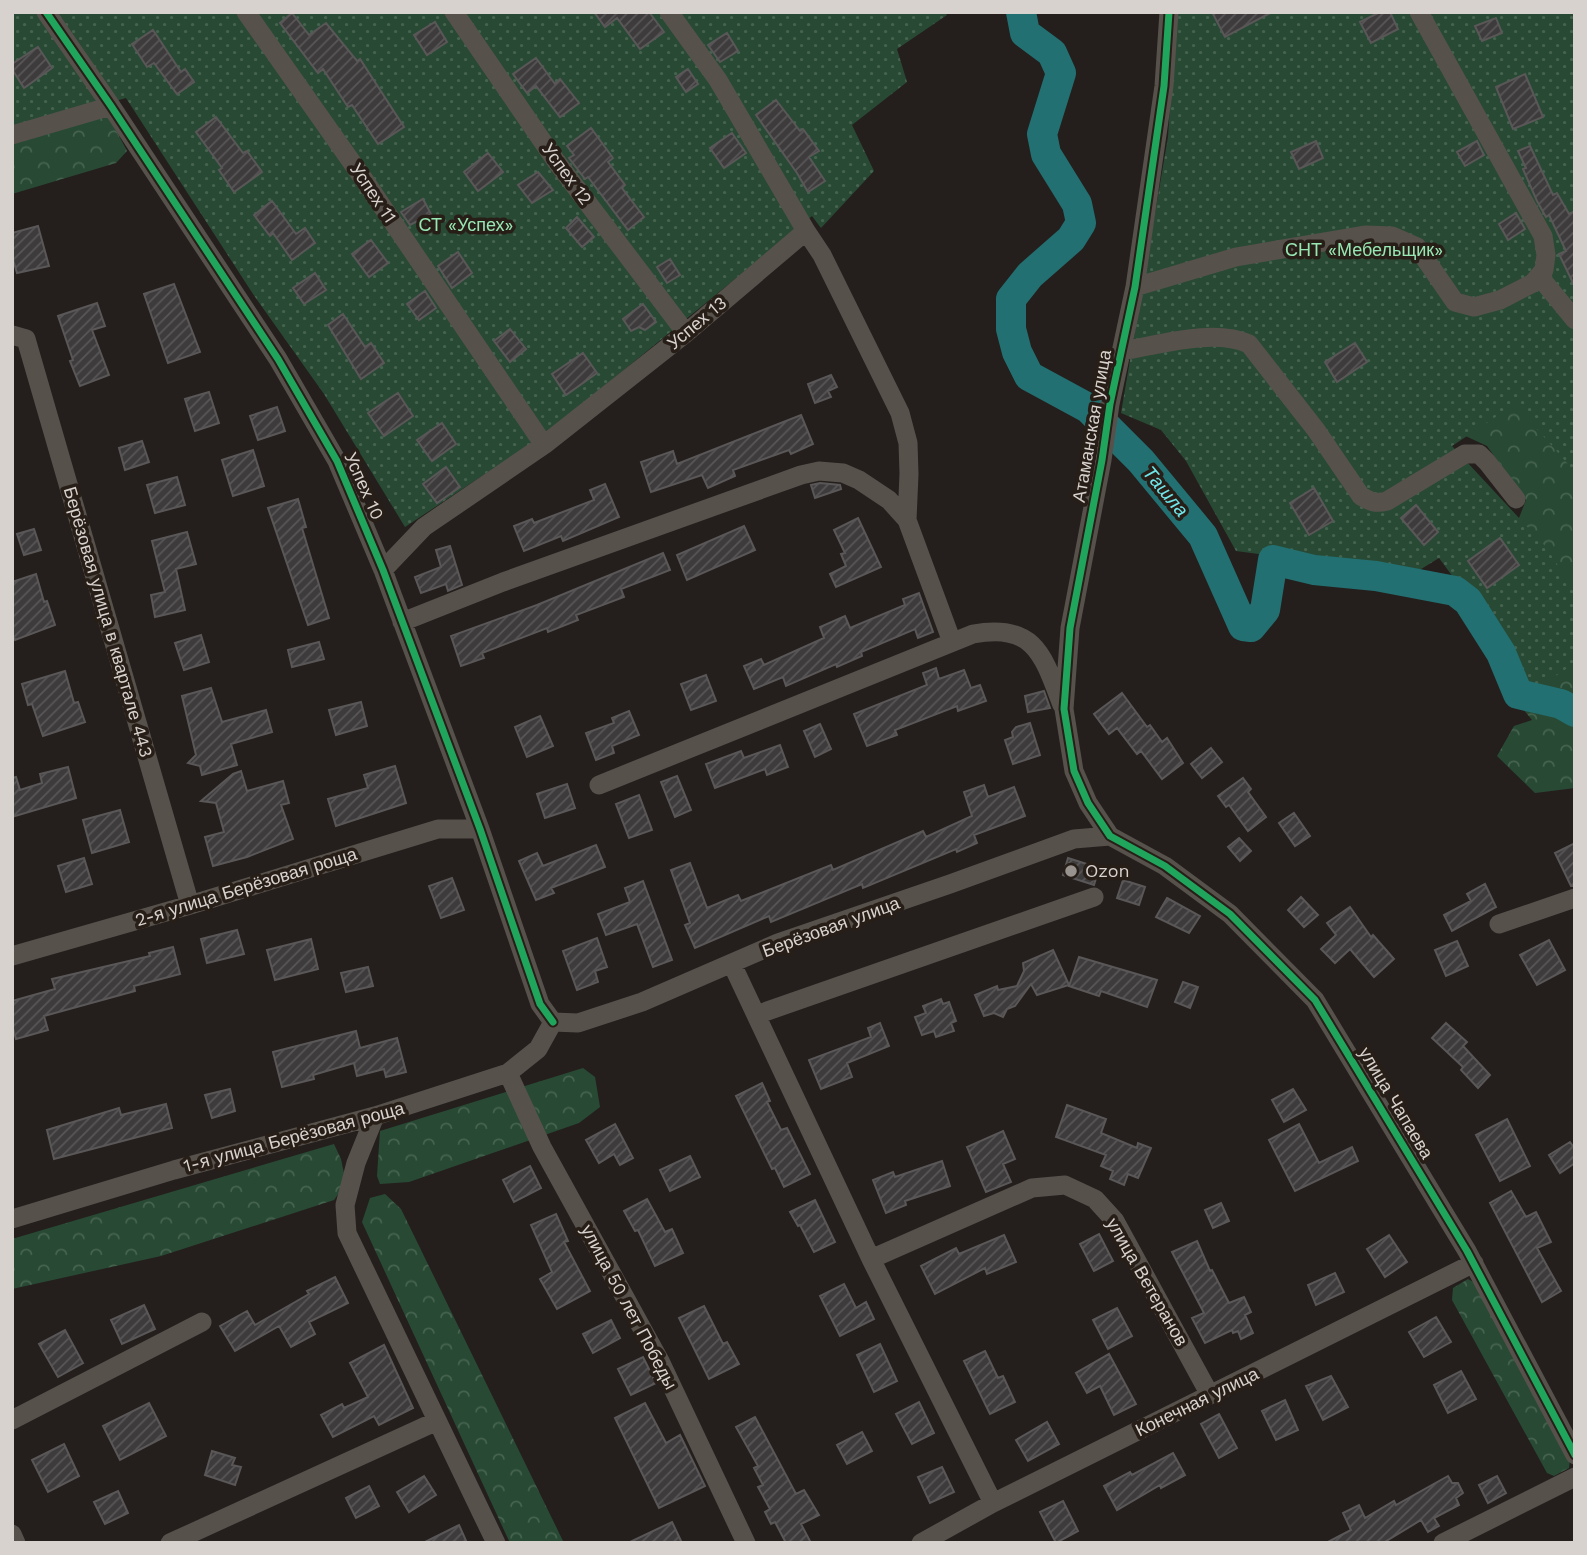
<svg xmlns="http://www.w3.org/2000/svg" width="1587" height="1555" viewBox="0 0 1587 1555" font-family="'Work Sans',sans-serif">
<defs>
<pattern id="forest-crowns" width="20" height="18" patternUnits="userSpaceOnUse" patternTransform="scale(1.75)"><rect width="20" height="18" fill="#284a34"/><path d="M2 6a3 3 0 1 1 6 0M12 15a3 3 0 1 1 6 0" fill="none" stroke="#466350"/></pattern>
<pattern id="garden-dots" width="8" height="8" patternUnits="userSpaceOnUse" patternTransform="scale(1.75)"><rect width="8" height="8" fill="#284a34"/><path d="M2 2h.1M6 6h.1" fill="none" stroke="#466350" stroke-width="1.8" stroke-linecap="round"/></pattern>
<pattern id="building-hatch" width="6" height="6" patternUnits="userSpaceOnUse" patternTransform="scale(1.75)"><rect width="6" height="6" fill="#3d3b3b"/><path d="M-1 1l2-2M0 6l6-6M5 7l2-2" fill="none" stroke="#585656"/></pattern>
</defs>
<rect width="100%" height="100%" fill="#241f1c"/>
<path fill="url(#forest-crowns)" d="M99,113l11,6 17,32 -11,12 -104,31v-56z
M1226,275l349,131v382l-40,5 -38,-37 17,-30 18,-6 -30,-37 -22,-39 7,-44 39,-100 -39,-54 -28,-13z
M583,1068l12,9 5,30 -21,16 -170,59 -29,2 -3,-8 3,-45z
M334,1144l7,15 5,24 -12,17 -173,56 -149,33v-50z
M385,1194l16,15 163,334h-54l-148,-321 8,-24z
M1468,1279l7,4 95,176 -1,9 -15,8 -7,-3 -95,-173 1,-12z"/>
<path fill="url(#garden-dots)" d="M12,12h933l2,3 -50,34 10,33 -55,43 22,46 -53,57 -9,-12 -265,217 -142,94 -81,-133 -71,-100 -127,-196 -114,32z
M1176,12h399v460l-60,-68 -63,42 94,101 29,45v71l-39,26 -97,-131 -26,16 -177,-23 -50,-90 -25,-31 -40,-17 47,-276z"/>
<g fill="none" stroke-linecap="round" stroke-linejoin="round">
<path stroke="#237072" stroke-width="30" d="M1021,12l4,21 27,20 9,20 -19,61 4,20 31,50 4,19 -10,16 -41,36 -19,24v30l6,23 12,24 59,32 53,53 62,75 40,90 8,1 14,-17 8,-50 41,10 62,6 79,15 13,10 33,52 17,41 43,10 14,8"/>
</g>
<path fill="url(#building-hatch)" stroke="#5a5758" stroke-width="2" d="M594,12h55l15,20 -24,17 -23,-31 -12,9z
M1212,12h60l-47,25z
M1380,12h10l8,17 -27,14 -11,-21z
M292,13l17,22 17,-12 31,38 3,-2 44,68 -26,17 -26,-39 -4,2 -25,-38 -5,4 -38,-50z
M1496,18l6,15 -20,8 -7,-15z
M435,22l12,20 -20,13 -13,-20z
M153,30l28,42 4,-3 9,13 -17,12 -23,-31 -7,4 -15,-23z
M727,33l11,18 -18,11 -12,-17z
M38,47l14,21 -28,20 -12,-19v-5z
M536,58l19,26 5,-5 19,24 -19,14 -24,-31 -9,7 -14,-19z
M688,69l10,15 -12,8 -10,-15z
M1525,74l18,43 -30,12 -17,-42z
M776,100l24,31 3,-2 16,22 -10,6 16,24 -17,11 -11,-19 -41,-58z
M216,117l27,36 4,-2 15,21 -28,20 -15,-22 3,-2 -26,-36z
M591,128l22,30 -5,4 17,23 -3,3 22,29 -16,13 -40,-53 -3,2 -16,-21 5,-3 -7,-9z
M732,133l14,20 -22,15 -14,-20z
M1316,141l7,17 -24,11 -8,-17z
M1477,141l7,14 -19,11 -8,-14z
M1530,146l23,49 4,-2 12,21 6,-3v76l-16,-33 7,-3 -17,-36 -3,2 -9,-16 -14,-32 3,-1 -8,-17z
M488,153l15,19 -25,19 -14,-19z
M538,172l15,18 -21,13 -14,-18z
M423,199l8,15 -21,11 -9,-13z
M272,201l24,33 9,-6 10,15 -23,17 -19,-27 -3,3 -16,-21z
M1516,213l9,16 -17,11 -9,-16z
M577,217l17,20 -12,10 -16,-19z
M38,226l11,40 -32,7 -5,-17v-23z
M371,240l17,23 -19,14 -17,-23z
M458,252l14,21 -20,15 -14,-22z
M670,259l10,16 -13,8 -10,-16z
M315,273l11,17 -22,14 -11,-16z
M174,284l26,68 -32,11 -24,-69z
M425,291l11,17 -17,12 -12,-16z
M97,303l8,23 -13,4 17,45 -29,11 -10,-25 3,-1 -15,-44z
M643,304l13,18 -11,8 -6,-3 -8,4 -8,-12z
M343,314l22,33 6,-4 13,20 -23,16 -33,-54z
M510,329l16,20 -16,13 -16,-21z
M1355,343l12,19 -30,20 -12,-20z
M583,353l14,20 -31,22 -14,-21z
M831,375l6,12 -9,4 3,6 -16,6 -7,-19z
M209,392l10,31 -24,8 -10,-32z
M398,393l15,23 -29,20 -16,-23z
M277,407l8,24 -27,9 -8,-24z
M801,415l12,29 -22,10 -2,-4 -56,20 2,6 -27,12 -6,-13 -51,17 -10,-30 32,-11 4,13z
M442,423l14,21 -24,17 -15,-21z
M142,441l7,21 -24,8 -6,-22z
M253,450l11,36 -31,10 -11,-36z
M446,467l14,20 -23,16 -14,-19z
M177,477l8,28 -30,8 -8,-28z
M820,483l20,2 1,4 -26,9 -4,-13z
M605,484l14,33 -56,24 -2,-5 -37,15 -10,-25 18,-7 2,4 60,-23 -4,-10z
M1314,488l19,33 -24,14 -19,-32z
M298,499l8,28 -4,1 27,90 -21,7 -40,-117z
M1416,505l22,27 -14,13 -23,-27z
M858,518l23,49 -45,20 -6,-13 16,-8 -5,-12 4,-1 -11,-23z
M744,526l11,24 -68,30 -10,-25z
M34,529l7,21 -17,5 -7,-21z
M187,532l9,32 -20,5 9,41 -30,7 -4,-22 14,-3 -13,-51z
M1500,538l19,27 -32,23 -19,-27z
M450,546l12,39 -14,6 -2,-7 -25,9 -6,-16 26,-10 -5,-17z
M663,553l7,17 -49,19 3,8 -48,18 2,5 -30,12 -1,-4 -65,25 2,5 -23,8 -10,-30 86,-31z
M36,574l8,28 3,-1 8,24 -40,15 -3,-7v-51z
M919,593l14,39 -15,6 -3,-9 -54,23 1,4 -25,11 -1,-3 -50,22 -3,-9 -29,12 -10,-23 17,-7 3,6 60,-27 -4,-11 25,-11 5,12 55,-23 -2,-6z
M201,635l8,27 -25,8 -9,-27z
M319,642l5,17 -32,8 -4,-17z
M936,668l3,11 25,-9 7,18 9,-3 6,16 -28,10 -1,-5 -62,24 2,5 -30,11 -13,-32 73,-29 -4,-12z
M65,671l9,32 4,-1 7,20 -42,14 -11,-32 -4,1 -6,-21z
M706,675l10,26 -25,9 -10,-26z
M211,688l11,34 44,-12 6,22 -41,12 6,21 -35,10 -2,-9 -12,-3 8,-8 -14,-59z
M1044,691l6,17 -22,4 -3,-16z
M1122,693l25,34 3,-2 12,17 5,-4 16,25 -21,16 -21,-28 -4,3 -20,-26 -8,6 -15,-20z
M361,702l6,24 -31,9 -7,-25z
M629,711l10,24 -27,11 2,7 -18,7 -10,-27 28,-10 -2,-5z
M540,716l13,30 -26,11 -12,-30z
M1030,723l10,32 -27,9 -8,-24 8,-3 -1,-5 4,-5z
M820,724l11,25 -16,8 -11,-26z
M780,745l8,22 -21,8 -2,-6 -50,19 -9,-24 35,-13 3,7z
M1211,748l11,14 -20,16 -11,-14z
M395,766l11,37 -70,23 -8,-27 40,-11 -4,-13z
M68,767l8,31 -64,19v-39l4,-1 4,13 22,-7 -2,-9z
M241,771l6,20 36,-10 6,22 -8,2 12,34 -46,18 -34,9 -8,-29 19,-5 -8,-29 -15,-2 32,-27z
M677,776l14,34 -16,7 -14,-35z
M1243,778l8,11 -3,3 18,25 -18,14 -19,-26 -3,2 -8,-11z
M567,784l8,24 -30,10 -8,-24z
M984,785l4,12 26,-10 11,29 -51,19 3,8 -20,9 -1,-3 -93,39 -1,-4 -91,38 -2,-6 -74,32 -10,-23 5,-2 -19,-53 19,-7 17,45 31,-13 3,6 90,-36 2,5 90,-39 3,6 46,-21 -8,-24z
M639,795l13,35 -23,8 -13,-34z
M120,810l9,32 -37,11 -9,-33z
M1294,813l16,23 -15,10 -16,-23z
M1239,838l12,13 -11,10 -12,-14z
M1575,843v43h-4l-16,-33z
M596,845l9,22 -54,21 3,5 -18,7 -17,-39 18,-8 6,13z
M84,858l8,26 -26,8 -8,-26z
M1068,858l31,10 -5,17 -31,-10z
M452,878l12,32 -23,8 -12,-32z
M1123,880l22,7 -6,18 -22,-7z
M643,881l29,79 -19,7 -16,-43 -31,11 -8,-21 32,-12 -5,-14z
M1485,884l11,23 -44,24 -8,-16 27,-14 -4,-7z
M1301,897l17,18 -14,12 -16,-17z
M1167,898l33,18 -11,17 -33,-16z
M1350,907l21,30 2,-2 21,24 -20,18 -24,-28 -15,14 -14,-14 15,-14 -9,-12z
M237,930l7,24 -37,9 -6,-24z
M597,938l10,29 -12,4 3,11 -21,8 -14,-39z
M311,939l7,30 -43,11 -8,-30z
M1549,940l16,30 -28,15 -17,-30z
M1457,941l11,25 -22,10 -11,-26z
M173,947l7,27 -46,12 1,5 -91,25 4,14 -32,9 -4,-14v-24l43,-12 -3,-10 98,-23 -1,-3z
M1053,950l16,35 -32,10 -6,-11 -16,22 -8,3 -4,8 -9,-4 -10,3 -9,-21 22,-9 1,4 19,-4 7,-15 -1,-8z
M1079,957l78,23 -10,27 -46,-16 -2,5 -30,-10z
M368,967l5,19 -27,6 -5,-19z
M1183,982l15,5 -8,21 -15,-6z
M941,999l2,5 6,-2 7,19 -5,2 3,8 -18,6 -2,-6 -12,4 -7,-18 11,-4 -3,-7z
M880,1023l9,23 -42,17 5,14 -31,12 -12,-29 62,-23 -3,-9z
M1446,1023l21,19 -4,4 27,29 -12,13 -17,-18 2,-3 -31,-29z
M356,1031l4,17 37,-10 9,34 -20,5 -2,-8 -27,7 -3,-13 -41,12 1,4 -32,8 -9,-35z
M762,1083l8,18 -3,1 14,28 6,-2 23,46 -26,13 -9,-19 -3,1 -36,-73z
M230,1089l5,22 -23,7 -7,-23z
M1293,1089l13,21 -22,12 -12,-22z
M166,1104l6,24 -118,31 -7,-29 72,-22 2,7z
M1067,1105l39,14 -5,14 36,15 1,-5 13,5 -13,30 -10,-4 -4,11 -14,-6 3,-8 -12,-5 5,-11 -50,-18z
M1507,1119l23,47 -30,15 -24,-46z
M615,1124l18,34 -13,7 -6,-11 -15,9 -13,-23z
M1299,1124l20,39 33,-16 6,14 -63,30 -26,-51z
M1003,1131l12,28 -12,5 8,18 -25,10 -19,-45z
M1570,1142l5,7v14l-15,10 -11,-18z
M690,1156l10,21 -30,14 -10,-21z
M942,1161l8,25 -45,15 1,4 -20,8 -13,-33 20,-8 2,5z
M530,1166l11,22 -27,14 -11,-22z
M1511,1191l15,26 10,-5 15,30 -14,6 24,43 -19,11 -52,-99z
M647,1199l18,33 7,-3 11,24 -28,13 -17,-36 -3,1 -11,-20z
M815,1200l20,42 -21,10 -14,-27 -2,1 -8,-14z
M1221,1203l8,18 -16,7 -8,-18z
M556,1214l12,27 -4,1 26,49 -33,18 -17,-30 12,-7 -21,-47z
M1099,1234l14,27 -19,10 -14,-27z
M1004,1235l12,27 -29,12 -2,-6 -50,26 -14,-28 35,-18 3,6z
M1389,1235l18,27 -22,15 -18,-28z
M1197,1241l13,30 2,-1 17,33 15,-6 7,15 -6,3 8,18 -12,6 -3,-8 -5,2 -1,-3 -27,13 -13,-25 12,-5 -32,-61z
M1335,1273l9,19 -28,13 -8,-20z
M335,1277l13,26 -39,19 6,12 -24,13 -12,-21 -44,25 -15,-25 27,-15 8,14 54,-31 -2,-3z
M844,1284l12,24 10,-6 8,17 -34,17 -20,-40z
M144,1305l11,24 -33,15 -11,-24z
M704,1306l19,38 4,-2 12,22 -30,15 -30,-61z
M1117,1308l15,28 -24,13 -15,-29z
M1436,1317l15,25 -27,15 -15,-25z
M611,1320l9,18 -27,15 -10,-19z
M65,1330l18,33 -25,14 -19,-33z
M880,1344l17,37 -23,11 -17,-37z
M384,1345l29,63 -34,17 -5,-9 -41,21 -12,-22 21,-11 2,4 24,-11 -18,-34z
M985,1351l13,27 5,-2 12,26 -25,12 -26,-53z
M1109,1354l27,50 -22,11 -14,-29 -13,7 -11,-20z
M643,1357l13,26 -25,12 -13,-26z
M1461,1371l15,28 -28,14 -14,-28z
M1331,1376l17,31 -25,13 -17,-34z
M1285,1400l13,30 -22,10 -14,-29z
M919,1402l15,31 -22,11 -16,-30z
M149,1403l17,33 -46,24 -17,-34z
M645,1403l21,40 14,-8 25,51 -46,22 -44,-90z
M1219,1414l18,34 -18,10 -18,-34z
M755,1417l41,77 8,-4 15,25 -18,9 10,19h-25l-11,-21 -4,2 -6,-12 5,-3 -12,-22 5,-2 -9,-17 4,-2 -22,-39z
M1047,1422l12,22 -31,17 -12,-21z
M862,1432l10,19 -25,13 -10,-19z
M64,1444l15,32 -31,16 -16,-32z
M212,1451l23,7 -3,7 9,2 -6,18 -30,-10z
M1173,1453l12,22 -24,13 -1,-3 -43,25 -13,-24 26,-14 2,3z
M942,1467l12,25 -24,11 -12,-26z
M424,1476l12,19 -27,17 -12,-20z
M1448,1476l4,7h6l5,10 -7,5 3,7 -25,13 5,8 -11,6 -7,-12 -38,23h-57l25,-13 -8,-17 16,-8 6,13 29,-17 2,4z
M1497,1476l9,17 -18,10 -9,-18z
M369,1486l10,20 -23,12 -10,-20z
M118,1491l10,22 -23,11 -11,-22z
M1063,1501l15,30 -22,12 -16,-31z
M672,1522l10,21h-54z
M459,1525l8,18h-44z"/>
<g fill="none" stroke-linecap="round" stroke-linejoin="round">
<path stroke="#57514c" stroke-width="19" d="M46,12l65,94 167,253 59,102 46,109 97,259 60,175 13,18
M246,12l119,169 179,264
M454,12l102,149 130,172
M1169,12l-5,74 -29,201 -25,117 -8,56 -32,168 -6,81 10,62 14,32 22,33 55,30 65,48 85,86 152,251 108,204
M12,135l99,-29
M806,231l16,24 78,158 8,30 1,31 -2,46
M1539,276l36,44
M1135,287l101,-30 129,-22 27,1 25,11 38,55 19,5 26,-7 33,-17 11,-13 2,-15 -3,-19 -124,-224
M12,335l14,4 164,566
M1121,351c39,-6 92,-23 128,-7l67,86 45,66c10,6 15,8 26,5l78,-47h14l8,8 29,37
M383,570l41,-43 120,-82 142,-112 120,-102 -88,-151 -49,-68
M402,622l101,-40 298,-107 18,-4 24,2 16,7 30,20 18,20 45,122
M599,785l374,-151c62,-11 70,21 89,71
M1499,924l76,-26
M12,956l178,-51 248,-76h42
M732,964l139,295 122,244
M756,1015l338,-118
M553,1022l25,1 64,-21 136,-59 172,-59 124,-45 36,-3
M508,1073l34,74 118,214 86,182
M375,1116l-19,47 -11,42 2,28 149,310
M12,1219l162,-49 201,-54 133,-43 30,-24 15,-27
M871,1259l161,-71 33,-3 30,14 20,22 95,174
M12,1420l190,-98
M12,1534l4,9
M170,1543l267,-122
M921,1543l72,-40 481,-240
M1443,1543l132,-66"/>
<g stroke="#281e18" stroke-width="11">
<path id="cycleway" d="M46,12l65,94 167,253 59,102 46,109 97,259 60,175 13,18
M1169,12l-5,74 -29,201 -25,117 -8,56 -32,168 -6,81 10,62 14,32 22,33 55,30 65,48 85,86 152,251 108,204"/>
</g>
<use href="#cycleway" stroke="#20a55d" stroke-width="7"/>
</g>
<circle fill="#999390" stroke="#281e18" stroke-width="2.5" cx="1071" cy="871" r="7"/>
<g text-anchor="middle" stroke-width="7" stroke-linejoin="round" paint-order="stroke">
<g font-size="18" fill="#d8d2ce" stroke="#281e18">
<text transform="translate(567 174) rotate(54)" y="6">Успех 12</text>
<text transform="translate(373 193) rotate(56)" y="6">Успех 11</text>
<text transform="translate(697 323) rotate(-40)" y="6">Успех 13</text>
<text transform="translate(1092 426) rotate(-80)" y="6">Атаманская улица</text>
<text transform="translate(364 486) rotate(66)" y="6">Успех 10</text>
<text transform="translate(108 622) rotate(74)" y="6">Берёзовая улица в квартале 443</text>
<text transform="translate(246 887) rotate(-17)" y="6">2-я улица Берёзовая роща</text>
<text transform="translate(831 927) rotate(-20)" y="6">Берёзовая улица</text>
<text transform="translate(1396 1103) rotate(59)" y="6">улица Чапаева</text>
<text transform="translate(294 1137) rotate(-15)" y="6">1-я улица Берёзовая роща</text>
<text transform="translate(1147 1282) rotate(60)" y="6">улица Ветеранов</text>
<text transform="translate(629 1307) rotate(62)" y="6">улица 50 лет Победы</text>
<text transform="translate(1197 1402) rotate(-26)" y="6">Конечная улица</text>
</g>
<g font-size="18" fill="#97e7b2" stroke="#281e18">
<text x="466" y="231">СТ «Успех»</text>
<text x="1364" y="256">СНТ «Мебельщик»</text>
</g>
<g font-size="18" fill="#d8d2ce" stroke="#281e18" text-anchor="start">
<text x="1085" y="877">Ozon</text>
</g>
<g font-size="19" font-style="italic" fill="#6fe7ea" stroke="#281e18">
<text transform="translate(1166 491) rotate(50)" y="7">Ташла</text>
</g>
</g>
<rect width="1587" height="1555" fill="none" stroke="#d8d2ce" stroke-width="28"/>
</svg>
